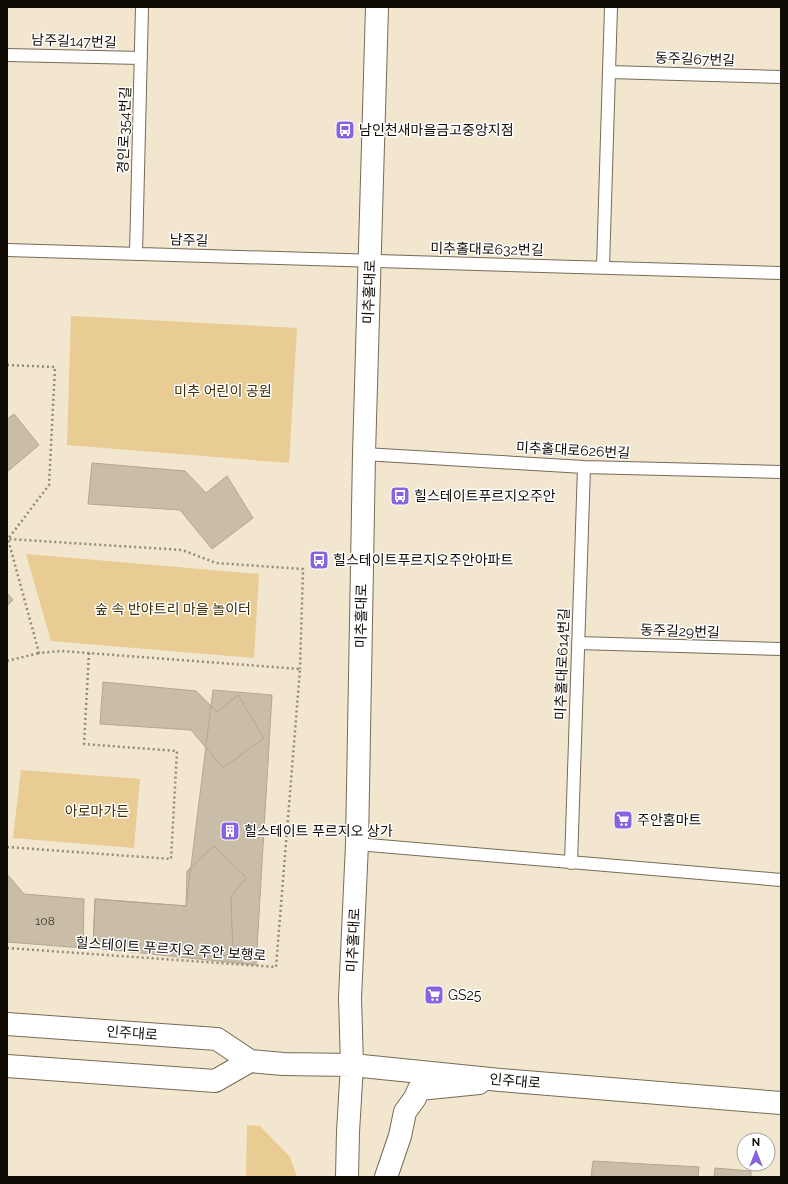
<svg xmlns="http://www.w3.org/2000/svg" width="788" height="1184" viewBox="0 0 788 1184" font-family="Raleway,'Noto Sans KR',sans-serif">
<rect width="100%" height="100%" fill="#f2e6cf"/>
<path fill="#e9cb94" d="M71,316l226,12 -8,135 -222,-18z
M26,554l233,20 -5,84 -203,-17z
M21,770l119,9 -6,69 -121,-10z
M247,1125l13,1 30,31 7,20h-51z"/>
<path fill="#c9bda7" stroke="#b3a791" d="M14,414l25,31 -32,27v-53z
M92,463l93,8 21,22 21,-17 26,42 -41,31 -32,-39 -92,-6z
M7,593l6,7 -6,6z
M103,682l93,9 21,21 21,-17 26,43 -41,30 -32,-38 -91,-6z
M213,690l59,5 -16,270 -163,-17 2,-49 91,7z
M214,846l33,32 -16,18 2,60 -140,-8 2,-49 91,7 1,-35z
M7,874l17,20 60,5 -1,49 -76,-6z
M593,1161l106,6 -1,10h-107z
M715,1168l36,3v6h-37z"/>
<g fill="none" stroke-linecap="round" stroke-linejoin="round">
<g stroke="#766b57" stroke-width="14">
<path id="service" d="M7,55l134,3
M609,72l172,5
M7,250l774,23
M136,253l6,-246
M603,267l8,-260
M364,454l220,13 197,5
M578,643l203,6
M357,844l424,36
M571,863l13,-396"/>
</g>
<g stroke="#766b57" stroke-width="24">
<path id="tertiary" d="M386,1177l14,-41 5,-24 10,-14 4,-9 60,-6"/>
</g>
<g stroke="#766b57" stroke-width="24">
<path id="secondary" d="M7,1024l210,15 33,22 33,3 69,1 148,15 281,23
M7,1066l208,15 35,-20
M347,1177l1,-45 4,-67 -2,-67 7,-154 7,-390 13,-447"/>
</g>
<path stroke="#928979" stroke-width="2.5" stroke-dasharray="2 3" stroke-linecap="butt" d="M7,365l48,2 -6,118 -41,54
M7,661l32,-8
M7,847l164,12 6,-108 -93,-7 5,-91
M7,948l269,19 24,-298 -239,-18 -22,2 -31,-114 174,11 34,13 87,6 -3,100"/>
<use href="#service" stroke="#fff" stroke-width="12"/>
<use href="#tertiary" stroke="#fff" stroke-width="22"/>
<use href="#secondary" stroke="#fff" stroke-width="22"/>
</g>
<defs>
<g id="bus-square" transform="scale(1)"><rect x="-9" y="-9" width="18" height="18" rx="4" fill="#8764df" stroke="#fff"/><path d="M-5-6H5V4H4V6H2V4H-2V6H-4V4H-5ZM-3.5-4V0h7V-4ZM-3.5 1.2v1.5H-2V1.2ZM2 1.2v1.5H3.5V1.2Z" fill="#fff"/></g>
<g id="supermarket-square" transform="scale(1)"><rect x="-9" y="-9" width="18" height="18" rx="4" fill="#8764df" stroke="#fff"/><path d="M-6-5.5h2.5l.6 2H6L4.5 2H-2.5L-4.4-4H-6ZM-1.5 3.2a1.3 1.3 0 1 0 .1 0ZM3 3.2a1.3 1.3 0 1 0 .1 0Z" fill="#fff"/></g>
<g id="building-square" transform="scale(1)"><rect x="-9" y="-9" width="18" height="18" rx="4" fill="#8764df" stroke="#fff"/><path d="M-4-6H4V6H1V3H-1V6H-4ZM-2.5-4.3h1.7v1.8h-1.7ZM.8-4.3h1.7v1.8H.8ZM-2.5-1h1.7V.8h-1.7ZM.8-1h1.7V.8H.8Z" fill="#fff"/></g>
</defs>
<g fill-rule="evenodd">
<use href="#bus-square" x="345" y="130"/>
<use href="#bus-square" x="400" y="496"/>
<use href="#bus-square" x="319" y="560"/>
<use href="#supermarket-square" x="623" y="820"/>
<use href="#building-square" x="230" y="831"/>
<use href="#supermarket-square" x="434" y="995"/>
</g>
<g text-anchor="middle" stroke-width="3" stroke-linejoin="round" paint-order="stroke">
<g font-size="12" fill="#3e382e">
<text x="45" y="925">108</text>
</g>
<g font-size="14" fill="#100c05" stroke="#fff">
<text transform="translate(74 41) rotate(2)" y="5">남주길147번길</text>
<text transform="translate(695 59) rotate(2)" y="5">동주길67번길</text>
<text transform="translate(124 130) rotate(-88)" y="5">경인로354번길</text>
<text transform="translate(189 240) rotate(2)" y="5">남주길</text>
<text transform="translate(487 249) rotate(1)" y="5">미추홀대로632번길</text>
<text transform="translate(369 292) rotate(-88)" y="5">미추홀대로</text>
<text transform="translate(573 450) rotate(3)" y="5">미추홀대로626번길</text>
<text transform="translate(361 616) rotate(-89)" y="5">미추홀대로</text>
<text transform="translate(680 631) rotate(2)" y="5">동주길29번길</text>
<text transform="translate(562 664) rotate(-88)" y="5">미추홀대로614번길</text>
<text transform="translate(353 940) rotate(-87)" y="5">미추홀대로</text>
<text transform="translate(171 949) rotate(4)" y="5">힐스테이트 푸르지오 주안 보행로</text>
<text transform="translate(132 1033) rotate(4)" y="5">인주대로</text>
<text transform="translate(515 1081) rotate(5)" y="5">인주대로</text>
</g>
<g font-size="14" fill="#100c05" stroke="#fff" text-anchor="start">
<text x="359" y="135">남인천새마을금고중앙지점</text>
<text x="414" y="501">힐스테이트푸르지오주안</text>
<text x="333" y="565">힐스테이트푸르지오주안아파트</text>
<text x="637" y="825">주안홈마트</text>
<text x="244" y="836">힐스테이트 푸르지오 상가</text>
<text x="448" y="1000">GS25</text>
</g>
<g font-size="14" fill="#412e01" stroke="#fff">
<text x="223" y="396">미추 어린이 공원</text>
<text x="173" y="614">숲 속 반야트리 마을 놀이터</text>
<text x="97" y="816">아로마가든</text>
</g>
</g>
<rect width="788" height="1184" fill="none" stroke="#100c05" stroke-width="16"/>
<g transform="translate(756 1152)"><circle r="19" fill="#ffffff" stroke="#9f9e9b"/>
<path d="M0-3L7 15L0 10L-7 15Z" fill="#8764df"/>
<text y="-6" font-size="11" font-weight="bold" text-anchor="middle" fill="#100c05">N</text>
</g>
</svg>
